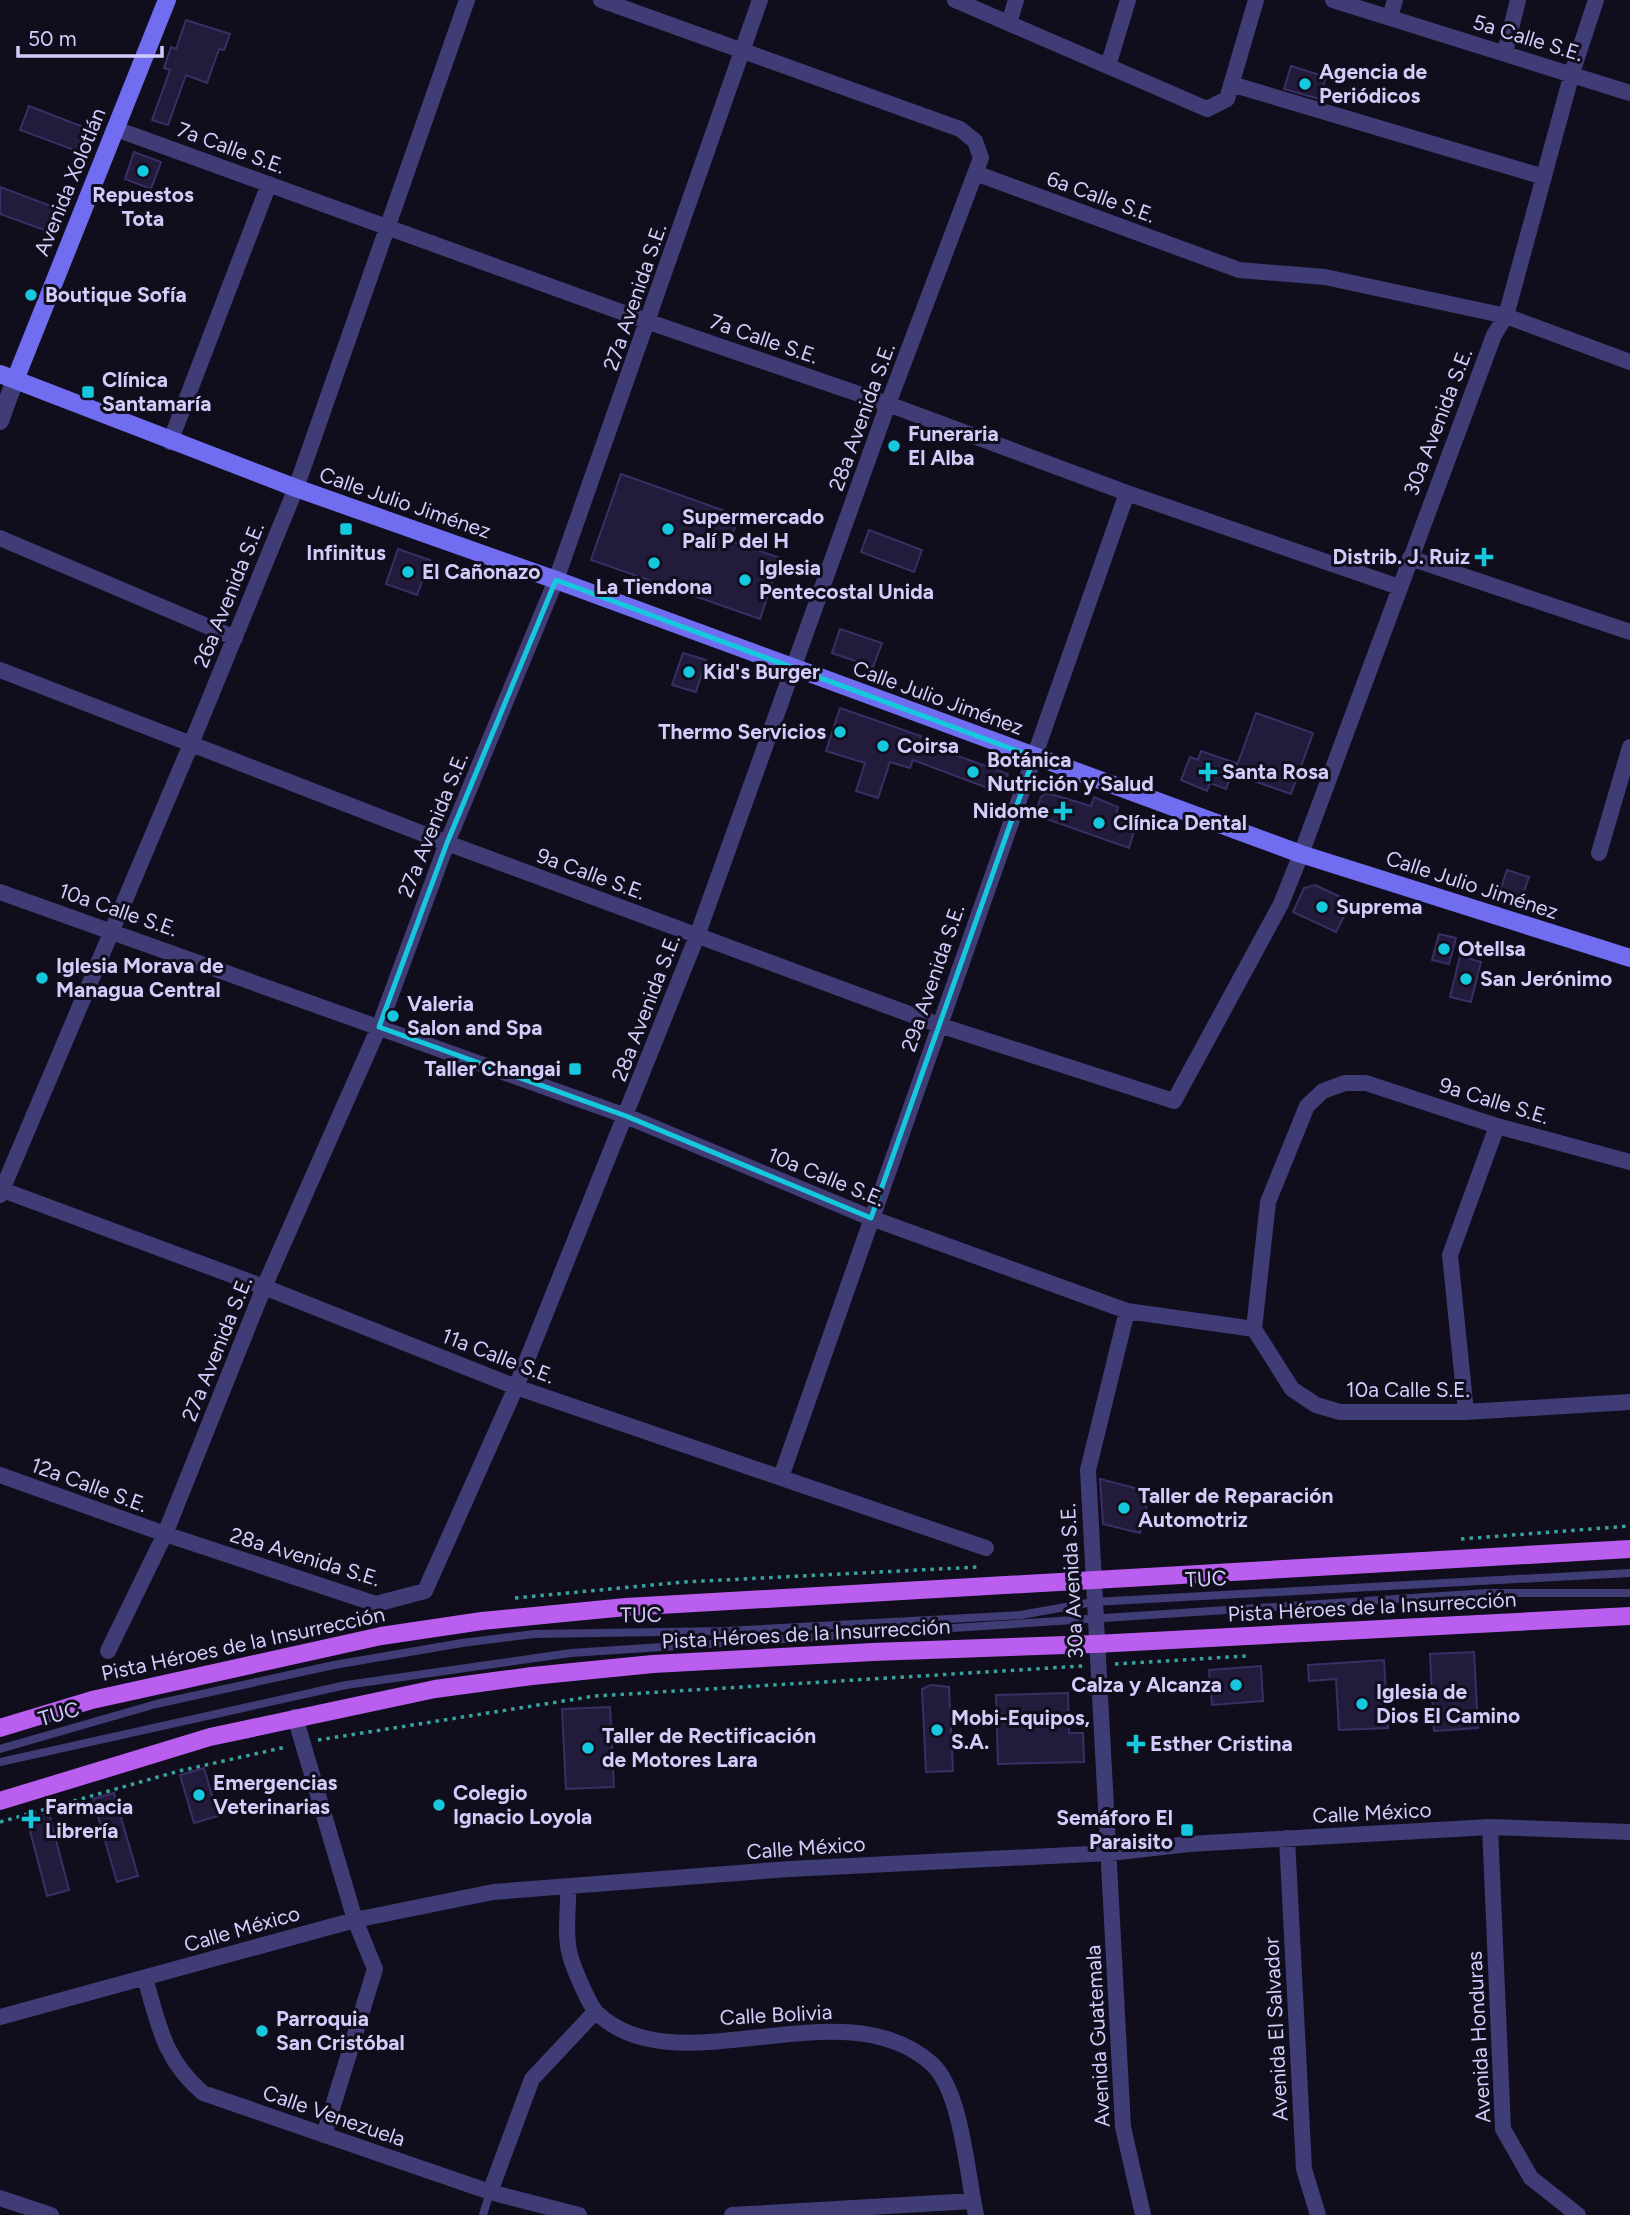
<svg xmlns="http://www.w3.org/2000/svg" width="1630" height="2215" viewBox="0 0 1630 2215" font-family="Figtree,sans-serif">
<rect width="100%" height="100%" fill="#100d1c"/>
<path fill="#221b3b" stroke="#3a2f64" stroke-width="2" d="M186,20l44,14 -6,16 -5,-1 -12,34 -21,-8 -18,50 -16,-5 18,-50 -6,-2 7,-21 5,2z
M1291,66l35,11 -7,22 -35,-10z
M29,106l57,22 -9,23 -57,-21z
M134,152l27,10 -10,27 -26,-10z
M0,187l59,22 -9,23 -50,-18z
M621,474l118,42 -9,25 50,17 -20,61 -169,-59z
M869,530l53,20 -8,22 -53,-20z
M398,549l32,11 -13,35 -31,-11z
M840,629l42,14 -9,24 -41,-14z
M683,653l23,7 -10,32 -24,-7z
M840,708l81,28 -2,6 89,32 -7,19 -88,-33 -3,8 -20,-6 -12,36 -22,-7 9,-28 -39,-12z
M1256,713l57,20 -22,61 -57,-20z
M1201,751l35,12 -10,26 -16,-6 -3,8 -26,-11 9,-23 8,3z
M1047,793l44,13 3,-9 24,10 -2,8 21,7 -8,26 -94,-33 6,-18z
M1507,870l22,7 -11,31 -21,-8z
M1315,885l36,17 -15,30 -43,-20 11,-24z
M1439,934l17,4 -7,26 -17,-4z
M1460,956l21,6 -10,40 -21,-5z
M1100,1479l50,13 -10,41 -37,-9z
M1474,1652l4,76 -44,3 -4,-77z
M1384,1660l4,68 -49,2 -3,-51 -27,2 -1,-16z
M1261,1666l2,35 -51,4 -3,-35z
M931,1685l18,2 4,84 -27,1 -4,-83z
M1068,1693l1,40h14l1,29 -86,2 -2,-69z
M610,1707l4,80 -48,2 -4,-80z
M204,1768l14,48 -24,7 -14,-48z
M114,1793l24,83 -21,6 -24,-83z
M49,1813l20,77 -22,6 -20,-77z"/>
<g fill="none" stroke-linecap="round" stroke-linejoin="round">
<path stroke="#38a39d" stroke-width="3.5" stroke-dasharray="3.5 5" stroke-linecap="butt" d="M1461,1539l169,-13
M515,1598l169,-16 294,-15
M1115,1664l132,-8
M318,1740l277,-44 488,-30
M0,1822l179,-51 107,-24"/>
<path stroke="#3f3c76" stroke-width="8" d="M0,1749l156,-45 178,-39 128,-22 72,-9 191,-3 296,-16 72,-13 537,-29
M0,1762l346,-77 225,-32 916,-60h143
M483,2215l7,-23"/>
<path stroke="#3f3c76" stroke-width="16" d="M955,0l252,109 20,-10 29,-99
M1333,0l297,93
M1390,17l5,-17
M1009,23l7,-23
M1505,52l13,-52
M1108,66l20,-66
M1231,84l313,93
M116,129l533,193 239,82 239,89 272,94
M978,174l261,96 86,7 181,39 124,46
M170,442l99,-258
M0,538l235,100
M1410,558l220,74
M0,670l447,173 492,182 235,76 107,-197 20,-50 193,-519 12,-19 66,-243 24,-73
M1599,853l31,-106
M0,892l626,224 245,102 256,93 127,18
M0,1189l264,98 252,100 470,161
M0,1195l191,-451 105,-256 171,-488
M1127,1311l-39,159 35,657 20,88
M1254,1329l14,-127 39,-96 16,-15 22,-8h21l131,43 133,36
M1254,1329l38,60 24,16 24,7h126l164,-10
M1466,1412l-16,-157 47,-129
M0,1475l165,59 211,70 49,-13 91,-204 181,-451 191,-532 93,-246 -6,-17 -15,-12 -359,-129
M781,1477l346,-984
M108,1651l57,-117 99,-247 115,-260 68,-184 109,-263 204,-580
M295,1717l60,203 20,49 -51,166
M1490,1827l13,302 28,49 47,37
M1287,1838l17,331 14,46
M568,1887c1,20 -4,48 2,68 3,12 19,50 27,58 81,77 245,-30 335,51 30,28 35,111 44,151
M145,1978c14,48 19,82 58,115l287,99 89,23
M0,2017l355,-97 138,-28 296,-23 321,-16 79,-9 301,-17 140,5
M490,2192l42,-113 63,-67
M0,2198l51,17
M732,2215l241,-14"/>
<path stroke="#3f3c76" stroke-width="18" d="M0,421l15,-41"/>
<path stroke="#716df1" stroke-width="18" d="M0,374l296,114 260,92 745,274 329,104
M15,380l152,-380"/>
<path stroke="#ba5eef" stroke-width="18" d="M0,1728l92,-28 289,-64 101,-15 144,-14 1004,-58
M0,1801l210,-64 225,-48 97,-13 121,-12 220,-12 222,-8 535,-28"/>
</g>
<path fill="none" stroke="#16c8dd" stroke-width="5" stroke-linejoin="round" d="M556,580l478,177 -163,461 -245,-102 -247,-89 68,-184z"/>
<g fill="#16c8dd" stroke="#100d1c" stroke-width="2.5">
<circle cx="1305" cy="84" r="7"/>
<circle cx="143" cy="171" r="7"/>
<circle cx="31" cy="295" r="7"/>
<rect x="81" y="385" width="14" height="14" rx="3.5"/>
<circle cx="894" cy="446" r="7"/>
<rect x="339" y="522" width="14" height="14" rx="3.5"/>
<circle cx="668" cy="529" r="7"/>
<path d="M1480.5 546.5h7v7h7v7h-7v7h-7v-7h-7v-7h7z"/>
<circle cx="654" cy="563" r="7"/>
<circle cx="408" cy="572" r="7"/>
<circle cx="745" cy="580" r="7"/>
<circle cx="689" cy="672" r="7"/>
<circle cx="840" cy="732" r="7"/>
<circle cx="883" cy="746" r="7"/>
<circle cx="973" cy="772" r="7"/>
<path d="M1204.5 761.5h7v7h7v7h-7v7h-7v-7h-7v-7h7z"/>
<path d="M1059.5 800.5h7v7h7v7h-7v7h-7v-7h-7v-7h7z"/>
<circle cx="1099" cy="823" r="7"/>
<circle cx="1322" cy="907" r="7"/>
<circle cx="1444" cy="949" r="7"/>
<circle cx="42" cy="978" r="7"/>
<circle cx="1466" cy="979" r="7"/>
<circle cx="393" cy="1016" r="7"/>
<rect x="568" y="1062" width="14" height="14" rx="3.5"/>
<circle cx="1124" cy="1508" r="7"/>
<circle cx="1236" cy="1685" r="7"/>
<circle cx="1362" cy="1704" r="7"/>
<circle cx="937" cy="1730" r="7"/>
<path d="M1132.5 1733.5h7v7h7v7h-7v7h-7v-7h-7v-7h7z"/>
<circle cx="588" cy="1748" r="7"/>
<circle cx="199" cy="1795" r="7"/>
<circle cx="439" cy="1805" r="7"/>
<path d="M27.5 1808.5h7v7h7v7h-7v7h-7v-7h-7v-7h7z"/>
<rect x="1180" y="1823" width="14" height="14" rx="3.5"/>
<circle cx="262" cy="2031" r="7"/>
</g>
<g text-anchor="middle" stroke-width="6" stroke-linejoin="round" paint-order="stroke">
<g font-size="21" fill="#d2cdfa" stroke="#100d1c">
<text transform="translate(1528 38) rotate(17)" y="7">5a Calle S.E.</text>
<text transform="translate(231 148) rotate(20)" y="7">7a Calle S.E.</text>
<text transform="translate(70 182) rotate(-68)" y="7">Avenida Xolotlán</text>
<text transform="translate(1101 197) rotate(20)" y="7">6a Calle S.E.</text>
<text transform="translate(635 297) rotate(-71)" y="7">27a Avenida S.E.</text>
<text transform="translate(764 339) rotate(19)" y="7">7a Calle S.E.</text>
<text transform="translate(862 417) rotate(-70)" y="7">28a Avenida S.E.</text>
<text transform="translate(1438 422) rotate(-69)" y="7">30a Avenida S.E.</text>
<text transform="translate(405 503) rotate(19)" y="7">Calle Julio Jiménez</text>
<text transform="translate(229 595) rotate(-68)" y="7">26a Avenida S.E.</text>
<text transform="translate(938 698) rotate(20)" y="7">Calle Julio Jiménez</text>
<text transform="translate(433 825) rotate(-68)" y="7">27a Avenida S.E.</text>
<text transform="translate(591 874) rotate(20)" y="7">9a Calle S.E.</text>
<text transform="translate(1472 885) rotate(18)" y="7">Calle Julio Jiménez</text>
<text transform="translate(118 910) rotate(19)" y="7">10a Calle S.E.</text>
<text transform="translate(933 978) rotate(-71)" y="7">29a Avenida S.E.</text>
<text transform="translate(646 1008) rotate(-69)" y="7">28a Avenida S.E.</text>
<text transform="translate(1494 1101) rotate(17)" y="7">9a Calle S.E.</text>
<text transform="translate(826 1177) rotate(22)" y="7">10a Calle S.E.</text>
<text transform="translate(217 1349) rotate(-68)" y="7">27a Avenida S.E.</text>
<text transform="translate(498 1356) rotate(21)" y="7">11a Calle S.E.</text>
<text x="1408" y="1397">10a Calle S.E.</text>
<text transform="translate(89 1485) rotate(20)" y="7">12a Calle S.E.</text>
<text transform="translate(305 1557) rotate(17)" y="7">28a Avenida S.E.</text>
<text transform="translate(1206 1579) rotate(-3)" y="7">TUC</text>
<text transform="translate(1072 1581) rotate(-93)" y="7">30a Avenida S.E.</text>
<text transform="translate(1372 1607) rotate(-3)" y="7">Pista Héroes de la Insurrección</text>
<text transform="translate(641 1615) rotate(-1)" y="7">TUC</text>
<text transform="translate(806 1634) rotate(-3)" y="7">Pista Héroes de la Insurrección</text>
<text transform="translate(243 1644) rotate(-12)" y="7">Pista Héroes de la Insurrección</text>
<text transform="translate(59 1714) rotate(-16)" y="7">TUC</text>
<text transform="translate(1372 1813) rotate(-3)" y="7">Calle México</text>
<text transform="translate(806 1848) rotate(-4)" y="7">Calle México</text>
<text transform="translate(242 1929) rotate(-16)" y="7">Calle México</text>
<text transform="translate(776 2015) rotate(-3)" y="7">Calle Bolivia</text>
<text transform="translate(1276 2029) rotate(-93)" y="7">Avenida El Salvador</text>
<text transform="translate(1098 2036) rotate(-93)" y="7">Avenida Guatemala</text>
<text transform="translate(1479 2037) rotate(-93)" y="7">Avenida Honduras</text>
<text transform="translate(334 2116) rotate(19)" y="7">Calle Venezuela</text>
</g>
<g font-size="21" font-weight="bold" fill="#d2cdfa" stroke="#100d1c" text-anchor="start">
<text x="1319" y="79">Agencia de<tspan x="1319" dy="24">Periódicos</tspan></text>
<text x="143" y="202" text-anchor="middle">Repuestos<tspan x="143" dy="24">Tota</tspan></text>
<text x="45" y="302">Boutique Sofía</text>
<text x="102" y="387">Clínica<tspan x="102" dy="24">Santamaría</tspan></text>
<text x="908" y="441">Funeraria<tspan x="908" dy="24">El Alba</tspan></text>
<text x="682" y="524">Supermercado<tspan x="682" dy="24">Palí P del H</tspan></text>
<text x="346" y="560" text-anchor="middle">Infinitus</text>
<text x="1470" y="564" text-anchor="end">Distrib. J. Ruiz</text>
<text x="759" y="575">Iglesia<tspan x="759" dy="24">Pentecostal Unida</tspan></text>
<text x="422" y="579">El Cañonazo</text>
<text x="654" y="594" text-anchor="middle">La Tiendona</text>
<text x="703" y="679">Kid's Burger</text>
<text x="826" y="739" text-anchor="end">Thermo Servicios</text>
<text x="897" y="753">Coirsa</text>
<text x="987" y="767">Botánica<tspan x="987" dy="24">Nutrición y Salud</tspan></text>
<text x="1222" y="779">Santa Rosa</text>
<text x="1049" y="818" text-anchor="end">Nidome</text>
<text x="1113" y="830">Clínica Dental</text>
<text x="1336" y="914">Suprema</text>
<text x="1458" y="956">Otellsa</text>
<text x="56" y="973">Iglesia Morava de<tspan x="56" dy="24">Managua Central</tspan></text>
<text x="1480" y="986">San Jerónimo</text>
<text x="407" y="1011">Valeria<tspan x="407" dy="24">Salon and Spa</tspan></text>
<text x="561" y="1076" text-anchor="end">Taller Changai</text>
<text x="1138" y="1503">Taller de Reparación<tspan x="1138" dy="24">Automotriz</tspan></text>
<text x="1222" y="1692" text-anchor="end">Calza y Alcanza</text>
<text x="1376" y="1699">Iglesia de<tspan x="1376" dy="24">Dios El Camino</tspan></text>
<text x="951" y="1725">Mobi-Equipos,<tspan x="951" dy="24">S.A.</tspan></text>
<text x="602" y="1743">Taller de Rectificación<tspan x="602" dy="24">de Motores Lara</tspan></text>
<text x="1150" y="1751">Esther Cristina</text>
<text x="213" y="1790">Emergencias<tspan x="213" dy="24">Veterinarias</tspan></text>
<text x="453" y="1800">Colegio<tspan x="453" dy="24">Ignacio Loyola</tspan></text>
<text x="45" y="1814">Farmacia<tspan x="45" dy="24">Librería</tspan></text>
<text x="1173" y="1825" text-anchor="end">Semáforo El<tspan x="1173" dy="24">Paraisito</tspan></text>
<text x="276" y="2026">Parroquia<tspan x="276" dy="24">San Cristóbal</tspan></text>
</g>
</g>
<path d="M18 46v10h144v-10" fill="none" stroke="#d2cdfa" stroke-width="3.5"/>
<text x="28" y="46" font-size="21" fill="#d2cdfa" stroke="#100d1c" stroke-width="5" paint-order="stroke">50 m</text>
</svg>
